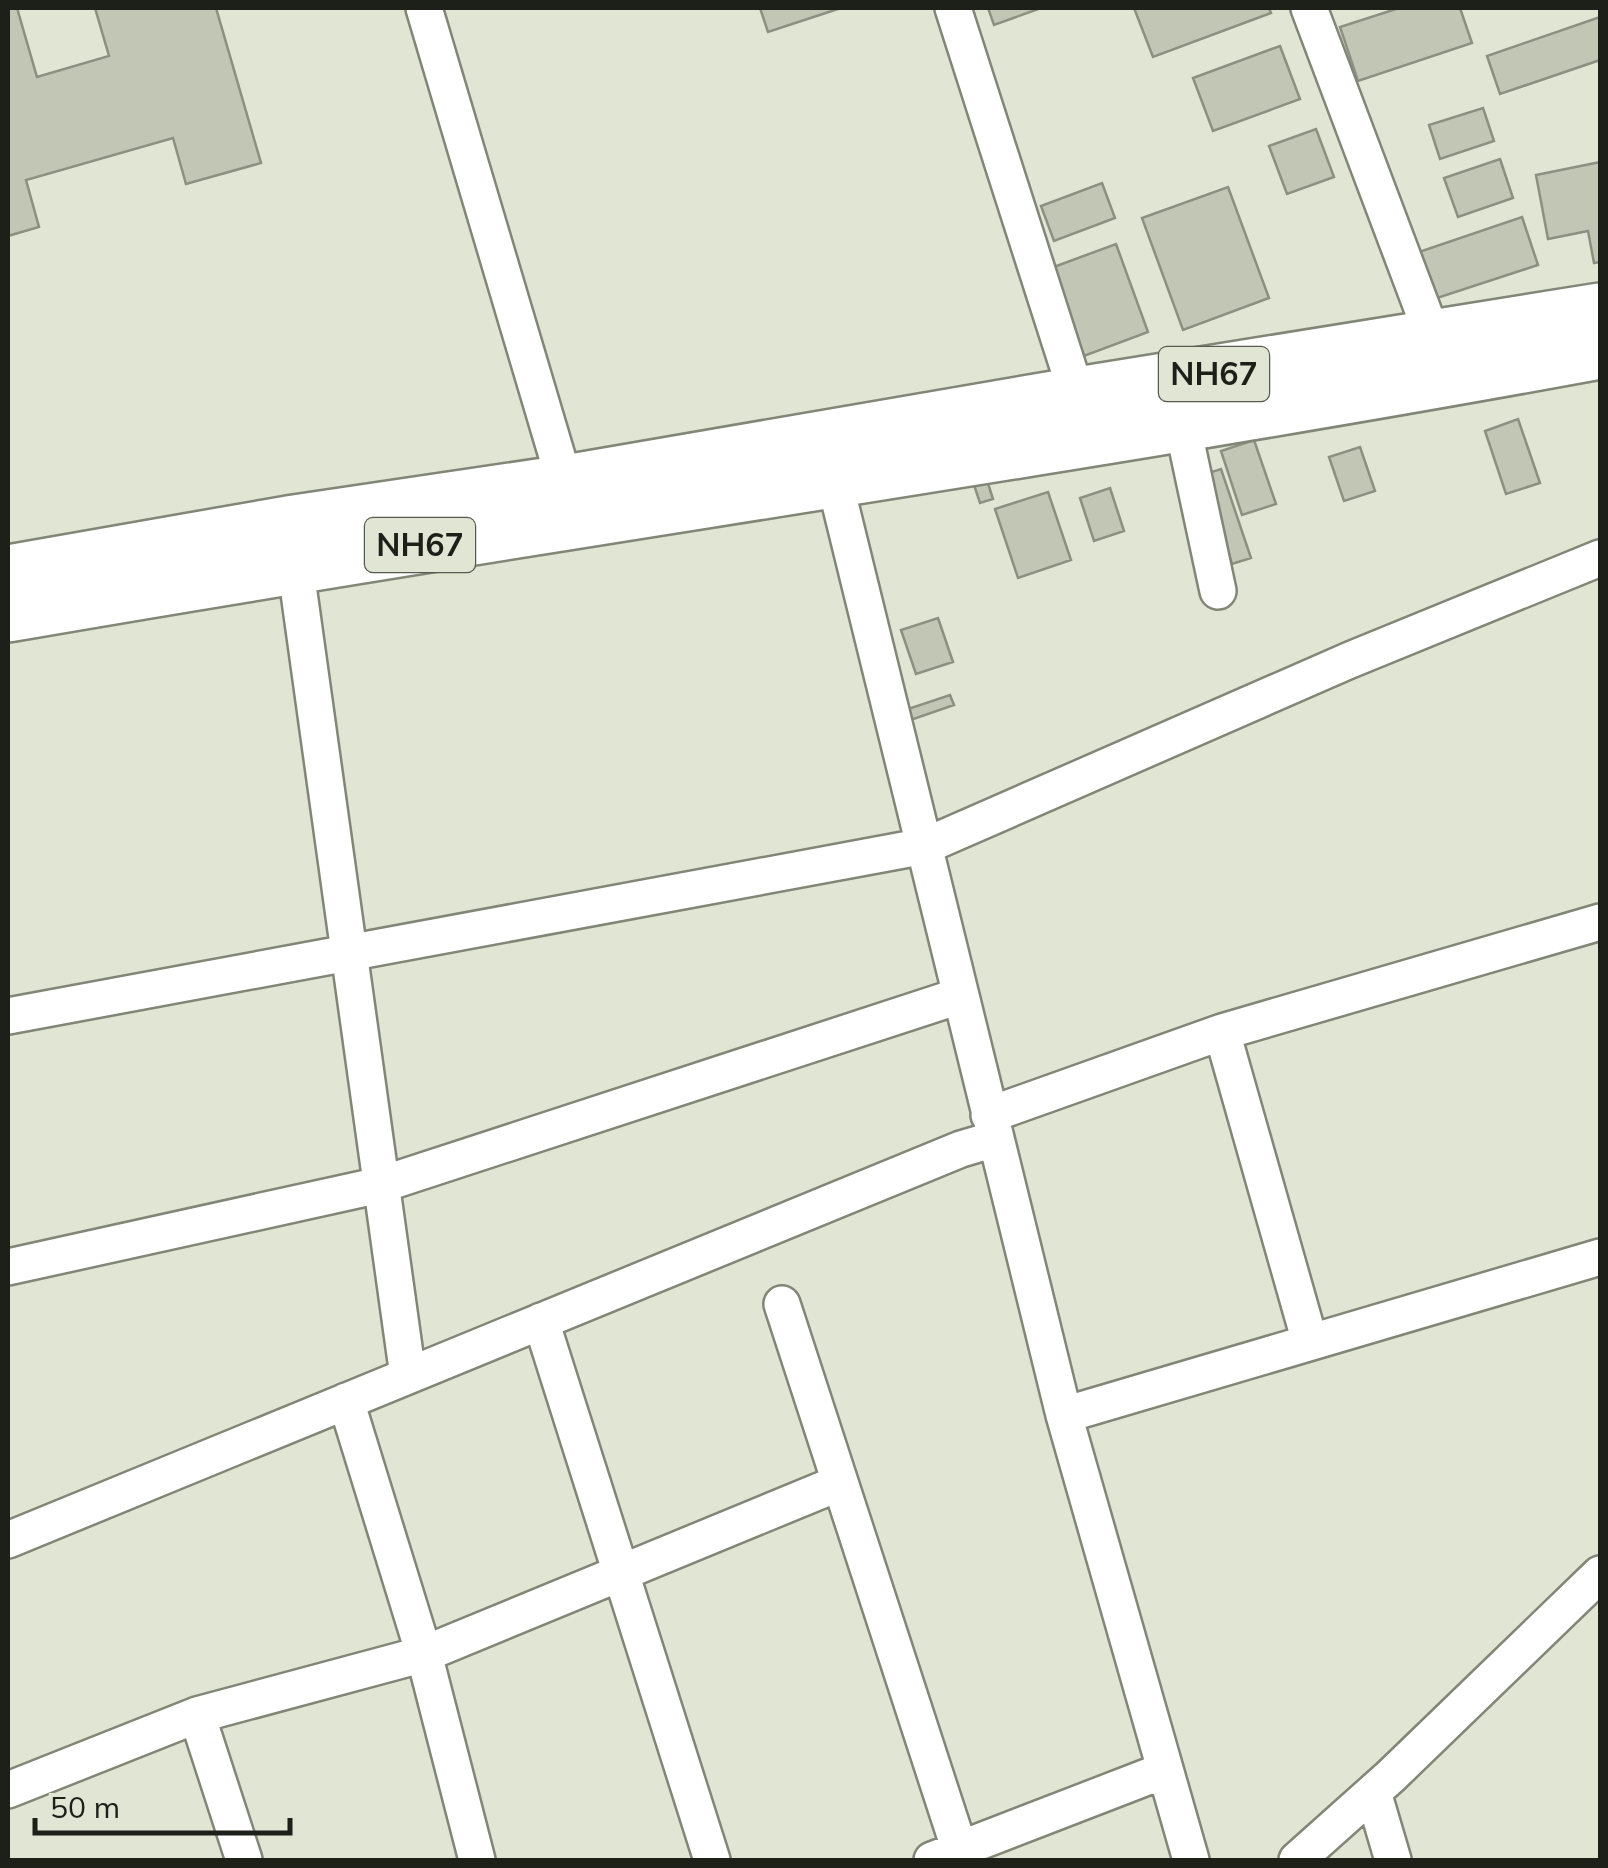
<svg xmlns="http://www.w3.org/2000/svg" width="1608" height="1868" viewBox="0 0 1608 1868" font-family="Mulish,sans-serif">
<rect width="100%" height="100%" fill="#e0e5d4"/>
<path fill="#c1c6b5" stroke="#8c9080" stroke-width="2.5" d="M8,8h9l20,69 72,-21 -14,-48h121l45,155 -75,21 -13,-46 -147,42 13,47 -31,9z
M760,8h81l-73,24z
M988,8h53l-47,17z
M1134,8h135l2,5 -118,44z
M1399,8h61l12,35 -114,38 -18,-54z
M1600,17v43l-100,34 -13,-38z
M1280,46l20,53 -87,32 -20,-53z
M1483,108l11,33 -54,18 -11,-34z
M1316,129l18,48 -47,17 -18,-48z
M1500,159l13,39 -55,19 -14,-39z
M1600,162v100l-6,1 -6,-32 -40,8 -12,-64z
M1102,183l13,35 -61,23 -13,-35z
M1228,187l41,111 -86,32 -41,-112z
M1522,217l16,48 -110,36 -15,-47z
M1116,244l32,88 -64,24 -33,-88z
M1518,419l22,64 -34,11 -21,-63z
M1254,440l22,64 -34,11 -21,-64z
M1360,447l15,44 -31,10 -15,-44z
M1221,469l30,89 -19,6 -30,-89z
M985,474l8,25 -13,4 -8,-24z
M1110,488l14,43 -30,10 -14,-43z
M1048,492l23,68 -53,18 -23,-69z
M938,618l15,44 -37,12 -15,-44z
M950,695l4,10 -49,17 -3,-11z"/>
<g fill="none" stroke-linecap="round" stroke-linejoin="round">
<g stroke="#818676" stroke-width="40">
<path id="street" d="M424,8l141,475
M953,8l124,387
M1309,8l124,329
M1182,423l36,168
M834,479l230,936 127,445
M295,564l113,812
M8,1016l917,-170 425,-186 250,-102
M1222,1032l88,310
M989,1115l233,-83 378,-110
M8,1267l372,-82 579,-189
M782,1304l181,556
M541,1321l171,539
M1064,1415l536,-158
M8,1540l953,-391 34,-10
M197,1715l47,145
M8,1790l189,-75 227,-61 -78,-253
M1373,1792l20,68
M477,1860l-53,-206 415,-171
M932,1860l233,-90
M1297,1860l94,-84 209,-202"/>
</g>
<g stroke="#818676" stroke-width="60">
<path id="highway" d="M8,573l280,-49 277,-41 512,-88 523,-84
M8,614c530,-92 1063,-166 1592,-263"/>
</g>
<use href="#street" stroke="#fff" stroke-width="35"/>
<use href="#highway" stroke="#fff" stroke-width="55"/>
</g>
<g text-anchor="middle" stroke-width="9" stroke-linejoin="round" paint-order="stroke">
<g fill="#e0e5d4" stroke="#585a51" stroke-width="2.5">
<rect x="1159" y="347" width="110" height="54" rx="8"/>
<rect x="365" y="518" width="110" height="54" rx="8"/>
</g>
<g font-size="32" font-weight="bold" fill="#1d1f19">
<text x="1214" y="385">NH67</text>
<text x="420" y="556">NH67</text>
</g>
</g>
<rect width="1608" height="1868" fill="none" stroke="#1d1f19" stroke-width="20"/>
<path d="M35 1818v15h255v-15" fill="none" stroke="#1d1f19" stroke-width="5"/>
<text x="50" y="1818" font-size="30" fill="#1d1f19" stroke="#e0e5d4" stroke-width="8" paint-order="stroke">50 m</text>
</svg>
